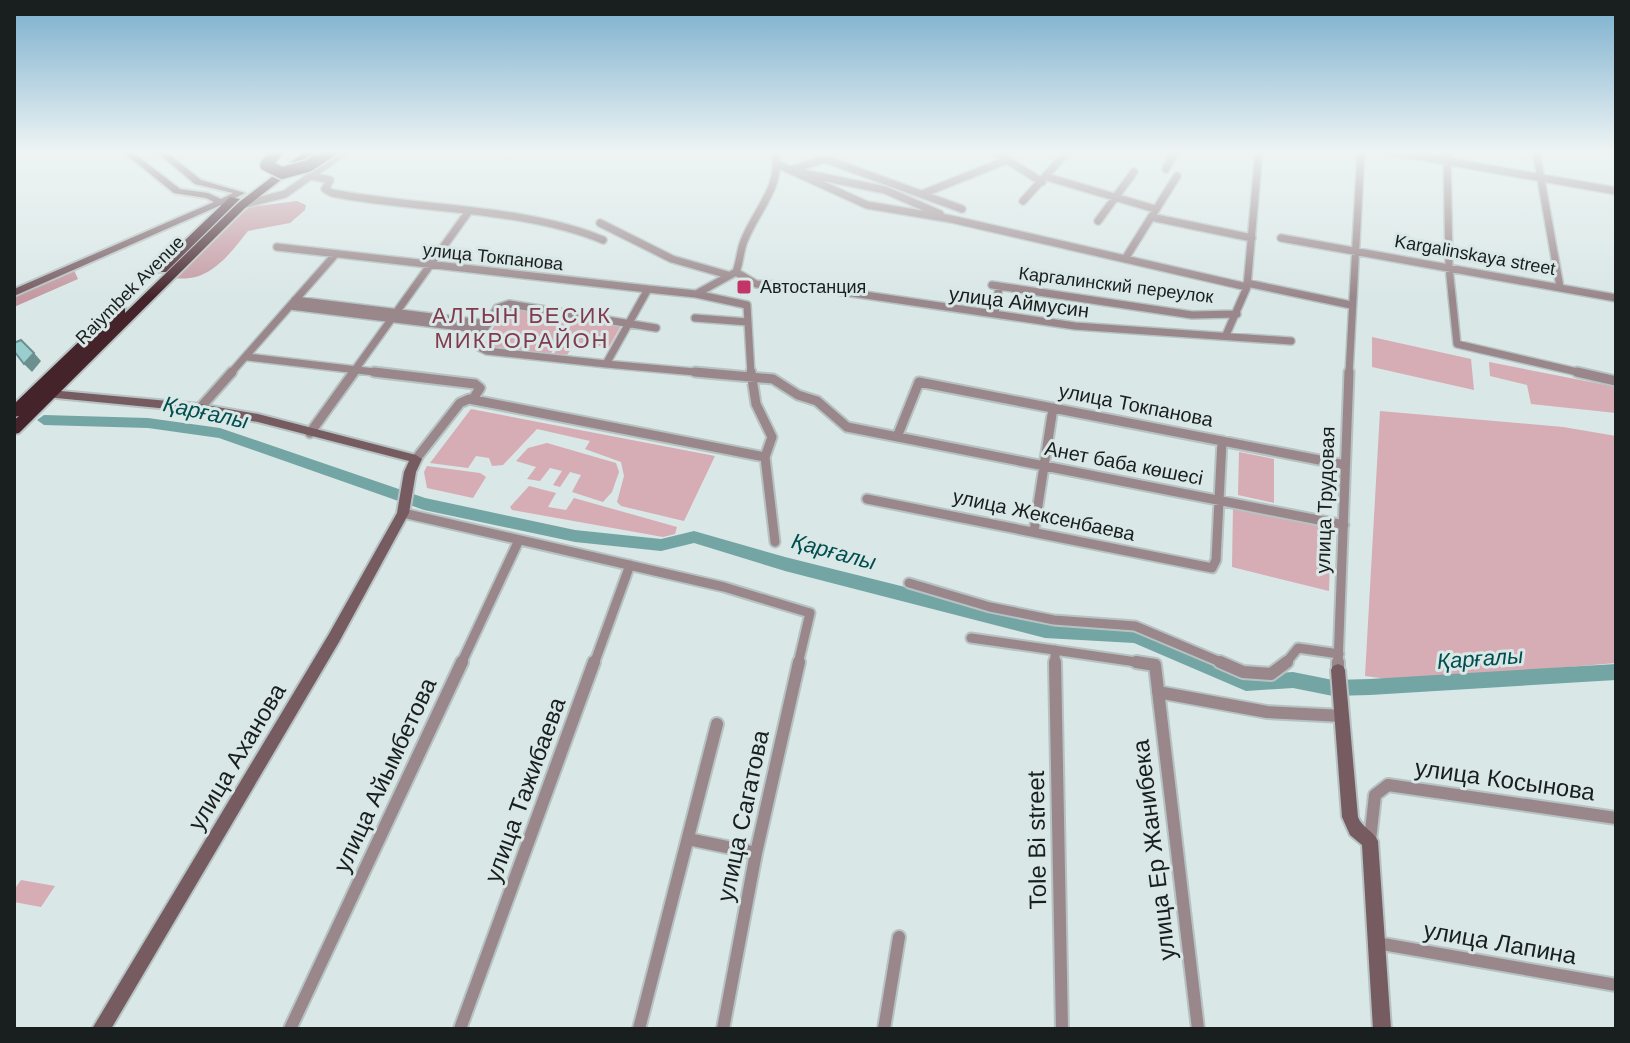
<svg xmlns="http://www.w3.org/2000/svg" width="1630" height="1043" viewBox="0 0 1630 1043" font-family="Helvetica,sans-serif">
<rect width="100%" height="100%" fill="#d9e7e6"/>
<path fill="#d6acb5" d="M516,305l58,9 -24,41 -66,-10 19,-36z
M575,317l47,7 -13,23 -34,-4 -8,12 -13,-1z
M1372,337l99,22 3,31 -102,-23z
M1489,362l127,25v26l-85,-9 -4,-19 -37,-9z
M471,409l244,47 -31,65 -63,-15 -4,-4 7,-26 -3,-14 -36,-13 5,-8 -53,-12 -34,36 -11,1 -3,-8 -13,-2 -8,12 -38,-5z
M1380,411l183,16 53,9v227l-213,18 -38,-5z
M547,443l69,20 3,9 -7,20 -9,10 -31,-10 9,-17 -11,-3 -10,15 -7,-2 9,-14 -12,-3 -10,13 -13,-2 9,-12 -20,-6 12,-13z
M1239,452l35,7v44l-36,-8z
M427,466l53,7 6,4 -13,21 -46,-10 -3,-16z
M529,486l27,7 -8,14 18,3 8,-12 103,29 -2,7 -12,3 -151,-27 -2,-3z
M1233,506l98,21 -2,64 -97,-24z
M21,880l34,6 -14,21 -27,-5v-12z"/>
<path fill="#c499a2" d="M297,201l9,4 -1,5 -15,13 -42,8c-19,24 -39,52 -73,47l74,-71z
M74,270l4,9 -64,28v-10z"/>
<g fill="none" stroke-linecap="round" stroke-linejoin="round">
<path fill="#73a5a4" fill-rule="evenodd" d="M44,415l104,3 72,10 205,70 150,32 86,9 33,-8 91,26 260,65 90,5 112,48 46,-3 40,8 37,-1 246,-15v16l-246,15 -37,1 -40,-8 -47,3 -112,-48 -89,-5 -260,-67 -91,-28 -33,8 -86,-9 -151,-32 -205,-72 -71,-10 -104,-3 -7,-5z"/>
<g stroke="#b6c3c2" stroke-width="10">
<path id="street-far2" d="M993,151l49,31
M1390,151l226,40
M1447,151l2,116 8,77 129,30
M1536,151l24,136
M779,165l88,40 84,14 296,68
M1166,169l9,-18
M790,170l35,-11 137,50
M798,172l87,18 55,24
M312,176l18,4 -5,9 7,4c86,17 192,14 271,47
M1047,177l108,32
M922,194l85,-34
M1023,201l45,-50
M242,205l43,-11 61,-43
M1151,217l101,21
M1098,221l36,-49
M600,223l72,36 56,16
M1281,238l335,60
M277,247l371,42
M1125,259l52,-83
M736,272l20,12 55,3 264,39 216,15
M736,272c4,-10 4,-21 8,-31 12,-31 39,-55 31,-90
M1247,283l104,22
M992,285l200,30 45,-1
M696,294l51,11 4,69
M295,300l193,24
M290,306l194,24
M995,314l4,-27
M695,318l53,4
M1226,335l21,-48 12,-136
M248,357l143,17
M606,364l-119,-13 -12,-6 22,-37 12,-4 147,24
M230,374l104,-118
M352,374l117,-163
M717,374l-111,-10 42,-75 48,5 40,-22
M1349,374l12,-223"/>
</g>
<g stroke="#b6c3c2" stroke-width="13">
<path id="street-far1" d="M374,372l101,12 5,4 -7,11
M695,372l78,7 25,16 19,6 30,26 497,98
M751,372l5,32 16,33 -7,20 10,85
M1577,372l39,9
M200,408l32,-36
M310,433l44,-61
M897,437l22,-55 426,83
M416,459l44,-56 9,-4 296,58
M867,499l345,69 4,-8 6,-119
M403,513l321,74 86,26 -12,51
M1034,531l19,-123
M909,583l81,24 64,13 81,6 90,38
M971,638l179,26
M1055,650v14
M461,664l58,-124
M594,664l36,-99
M1285,664l13,-16 41,6
M1338,664l11,-292"/>
</g>
<g stroke="#b6c3c2" stroke-width="16">
<path id="street" d="M1055,662l7,367
M1136,662l19,3 43,364
M1220,662l23,10 28,2 16,-12
M1338,670v-8
M1158,692l109,20 76,4
M688,839l68,14
M1370,840l5,-45 13,-10 228,33
M1377,943l239,42
M290,1029l172,-367
M460,1029l134,-367
M639,1029l78,-305
M723,1029l33,-176 43,-191
M884,1029l15,-92"/>
</g>
<g stroke="#b6c3c2" stroke-width="4">
<path id="secondary" d="M122,151h9l49,38 28,4 13,6 12,-6 -38,-9 -39,-33h9l36,29 44,13 -18,9 -1,3h-5l-207,91v-7l200,-87 -8,-4 -32,-5z
M50,390l150,14 58,10 158,41 6,4 -6,13 -7,41 -70,129 -228,387h-19l237,-395 68,-121 7,-41 5,-11 -151,-39 -58,-10 -154,-15 -1,-3 1,-3z
M1338,664l5,2 2,4 13,147c4,11 15,13 20,24l13,188h-18l-11,-184 -12,-10 -8,-18 -11,-147 2,-4z"/>
</g>
<g stroke="#b6c3c2" stroke-width="4">
<path id="highway" d="M306,151h12l-72,56 -227,226 -5,1v-14l5,-4 -5,1v-13l101,-97h10v6l113,-110z
M230,197l10,2 -74,73h-8v-6z"/>
</g>
<use href="#street-far2" stroke="#9a878b" stroke-width="7"/>
<use href="#street-far1" stroke="#9a878b" stroke-width="9"/>
<use href="#street" stroke="#9a878b" stroke-width="12"/>
<use href="#secondary" fill="#765b61" fill-rule="evenodd"/>
<use href="#highway" fill="#45232b" fill-rule="evenodd"/>
<g stroke="#b6c3c2" stroke-width="15" stroke-linecap="butt">
<path id="highway-bridge" d="M277,151l-11,14 16,8 26,-7 23,-15"/>
</g>
<use href="#highway-bridge" stroke="#45232b" stroke-width="12"/>
</g>
<path fill="#6c9090" d="M34,353l7,8 -9,11 -8,-8z"/>
<path fill="#9acdcd" stroke="#6c9090" stroke-width="2" d="M21,340l13,13 -10,11 -10,-13v-8z"/>
<linearGradient id="sky" x2="0" y2="1"><stop stop-color="#79aecd"/><stop offset="0.51" stop-color="#eef4f4"/><stop offset="1" stop-color="#eef4f4" stop-opacity="0"/></linearGradient>
<rect width="1630" height="297" fill="url(#sky)"/>
<rect fill="#c23567" stroke="#d9e7e6" stroke-width="3" x="736" y="279" width="16" height="16" rx="4"/>
<g text-anchor="middle" stroke-width="6" stroke-linejoin="round" paint-order="stroke">
<g font-size="18" fill="#191e1e" stroke="#d9e7e6">
<text transform="translate(1475 255) rotate(10)" y="6">Kargalinskaya street</text>
<text transform="translate(493 257) rotate(6)" y="6">улица Токпанова</text>
<text transform="translate(1116 285) rotate(7)" y="6">Каргалинский переулок</text>
<text transform="translate(130 290) rotate(-45)" y="6">Raiymbek Avenue</text>
</g>
<g font-size="18" fill="#191e1e" stroke="#d9e7e6" text-anchor="start">
<text x="760" y="293">Автостанция</text>
</g>
<g font-size="20" fill="#191e1e" stroke="#d9e7e6">
<text transform="translate(1019 302) rotate(7)" y="7">улица Аймусин</text>
<text transform="translate(1136 405) rotate(11)" y="7">улица Токпанова</text>
<text transform="translate(1124 463) rotate(11)" y="7">Анет баба көшесі</text>
<text transform="translate(1325 500) rotate(-88)" y="7">улица Трудовая</text>
<text transform="translate(1044 515) rotate(12)" y="7">улица Жексенбаева</text>
</g>
<g font-size="22" letter-spacing="2" fill="#813a4e" stroke="#d9e7e6">
<text x="522" y="323">АЛТЫН БЕСИК<tspan x="522" dy="25">МИКРОРАЙОН</tspan></text>
</g>
<g font-size="22" font-style="italic" fill="#004e4e" stroke="#d9e7e6">
<text transform="translate(206 412) rotate(12)" y="8">Қарғалы</text>
<text transform="translate(834 551) rotate(15)" y="8">Қарғалы</text>
<text transform="translate(1480 658) rotate(-4)" y="8">Қарғалы</text>
</g>
<g font-size="24" fill="#191e1e" stroke="#d9e7e6">
<text transform="translate(237 757) rotate(-59)" y="8">улица Аханова</text>
<text transform="translate(385 775) rotate(-65)" y="8">улица Айымбетова</text>
<text transform="translate(1505 780) rotate(8)" y="8">улица Косынова</text>
<text transform="translate(525 790) rotate(-70)" y="8">улица Тажибаева</text>
<text transform="translate(743 816) rotate(-78)" y="8">улица Сагатова</text>
<text transform="translate(1037 840) rotate(-91)" y="8">Tole Bi street</text>
<text transform="translate(1154 850) rotate(-97)" y="8">улица Ер Жанибека</text>
<text transform="translate(1500 943) rotate(10)" y="8">улица Лапина</text>
</g>
</g>
<rect width="1630" height="1043" fill="none" stroke="#191e1e" stroke-width="32"/>
</svg>
